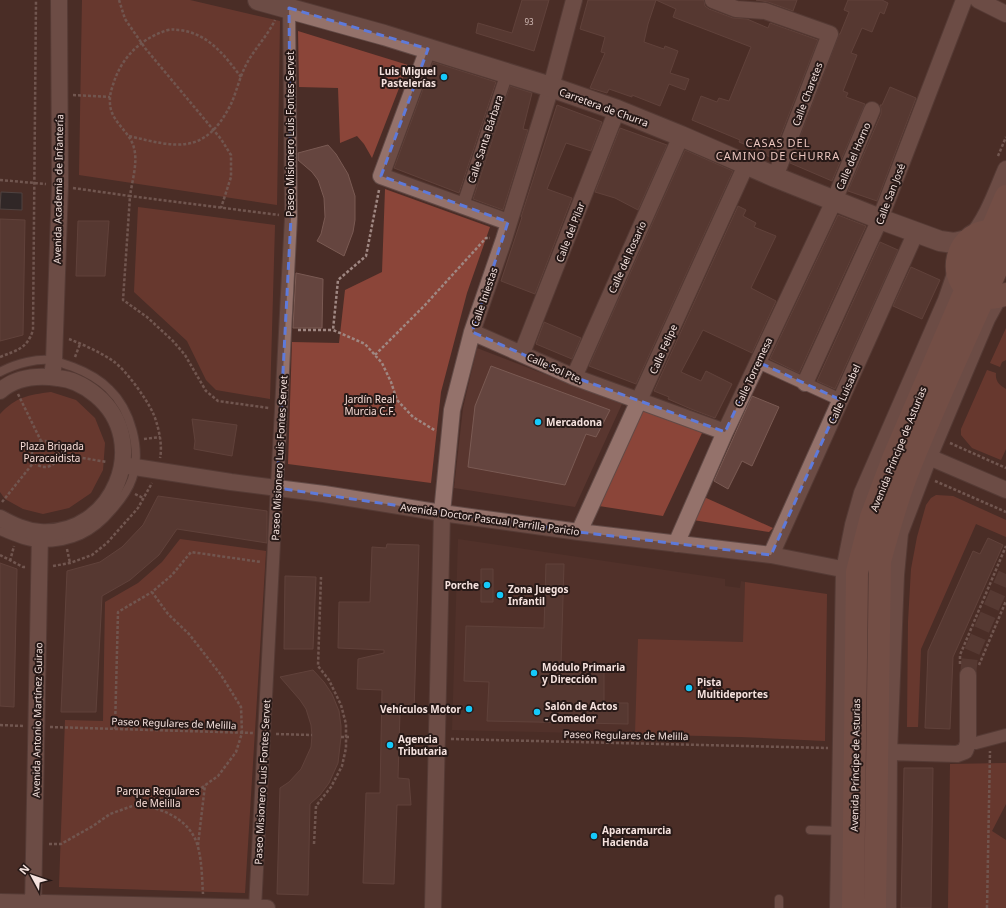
<svg xmlns="http://www.w3.org/2000/svg" width="1006" height="908" viewBox="0 0 1006 908" font-family="'Noto Sans',sans-serif">
<rect width="100%" height="100%" fill="#4a2d27"/>
<path fill="#59362f" d="M477,348l145,56 -47,103 -121,-19 9,-80z
M458,539l267,40v7l15,2 1,-7 4,1 -4,155 -289,-7z"/>
<path fill="#8b4539" d="M82,0h108l90,21 -3,184 -198,-30z
M298,31l110,34 -36,93 -8,-14 -7,-8 -17,7 -2,-55 -39,-1z
M385,189l105,38 -23,66 -26,99 -10,91 -143,-19 4,-122 47,1 6,-53 37,-18z
M138,207l137,18 -5,174 -54,-9 -10,-10 -19,-39 -53,-49z
M1006,328v32l-4,2 -2,5 -10,-4z
M987,370l9,3c-1,8 3,12 10,16v60l-5,11 -29,-12 -11,-13v-6z
M51,392l25,8 19,18 10,25 -2,27 -12,23 -22,15 -26,6 -20,-5 -18,-10 -5,-7v-78c16,-17 28,-19 51,-22z
M644,405l58,28 -39,83 -64,-10z
M936,495l17,1 53,24v17l-30,-13 -55,125 -3,78h-11l1,-105 3,-53 6,-32 9,-32 5,-7z
M704,497l69,31 -4,4 -76,-12z
M180,539l86,12 -21,342 -186,-6 6,-167 38,1 2,-119 33,-19 24,-21z
M745,582l82,12 -2,147 -84,-4 -106,-3 3,-95 105,3z
M1006,763v41l-14,27 14,9v68h-58l2,-144z"/>
<path fill="#112128" stroke="#555b5f" d="M1,192l21,1v17l-22,-1z"/>
<path fill="#65453f" stroke="#7a5a53" d="M522,0h27l-15,51 -58,-18 2,-10 34,10z
M588,0h116l1,6 4,3 24,9 14,1 21,9 2,-5 48,17 -46,118 -12,-6 1,-1 -22,-9 1,-2 -48,-20 9,-24 16,6 2,-4 10,3 22,-54 -78,-30 3,-8 -20,-9 -8,24 -4,18 20,7 1,-3 13,5 -8,22 19,6 -4,11 -16,-6 -9,22 -28,-11v2l-23,-8 -2,4 -17,-5 15,-35 -4,-1 4,-15 -25,-8z
M756,0h41l-4,11 -25,-9z
M848,0h34l6,3 -4,11 -4,-2 -8,20 -10,-4 -11,25 6,2 -14,36 5,2 -2,4 19,7 -33,77 -42,-18 49,-129h1l9,-22 -5,-2z
M433,62l63,20 -37,111 -65,-25z
M510,86l22,7 -9,36 5,1 -25,80 -30,-11z
M890,87l26,11 -39,103 -29,-10 33,-77v-5l-1,-4h2z
M557,105l45,17 -11,29 -25,-8 -19,46 25,9 -37,96 -34,-13 21,-64h-1z
M620,128l47,17 -29,65 -23,-12 -20,-6z
M328,145l8,9 12,20 7,22v24l-2,12 -9,24 -27,-15 4,-7 4,-17 -1,-19 -6,-18 -6,-8 -14,-12v-7z
M685,150l48,21 -97,213 -47,-18z
M738,206l8,4 -3,6 13,7 -2,4 22,9 -25,52 25,13 -24,52 -49,-23 -22,42 20,9 5,-10 26,13 -17,34 -24,-9 -23,-10 1,-2 -15,-6z
M838,215l28,11 -67,147 -29,-14z
M0,219l25,1 -2,115 -23,6z
M78,221h31l-4,55h-29z
M880,242l18,8 -63,139 -18,-8z
M911,267l29,13 -18,39 -29,-13z
M296,273l27,6 -1,49h-29z
M544,322l37,16 -9,21 -36,-15z
M491,366l119,44 -14,27 -10,-3 -21,51 -97,-18 7,-61z
M752,396l27,11 -27,59 -10,-5 -14,28 -14,-8z
M192,419l45,6 -5,31 -38,-7 1,-8z
M158,496l109,15v32l-90,-14 -18,26 -29,25 -28,16 -6,116h-35l6,-141 33,-9 22,-15 21,-22z
M988,538l15,7 -50,112 -3,72 -25,-1 3,-77 45,-100 7,3z
M387,544l32,1 -5,167h-14l-2,66 11,1 2,26h-14l-3,79 -31,-1 3,-90h14l2,-103 -25,-1 1,-30 26,-6v-3l-46,-2 1,-46h31l2,-55 14,1z
M0,563l17,6 -3,138 -14,-1z
M546,564h18l-3,101 43,1v37h24v21l-141,-3 2,-39 -25,-1 2,-55 78,2z
M481,569h12v33h-12z
M285,576l31,1 -3,72h-29z
M313,670l11,12 8,12 7,17 2,15v11l-3,26 -9,20 -9,12 -10,9 -2,91 -31,-1 3,-106 9,-6 12,-13 10,-22 1,-12 -1,-10 -5,-16 -6,-9 -20,-23z
M904,768h29l-2,140h-30z"/>
<g fill="none" stroke-linecap="round" stroke-linejoin="round">
<path stroke="#644842" stroke-width="16" stroke-dasharray="16 8" stroke-linecap="butt" d="M968,675l2,-19 36,-82"/>
<g stroke="#624a46" stroke-width="10">
<path id="service" d="M0,372c15,-8 39,-15 56,-11 5,2 11,4 17,6 13,5 26,12 36,22 22,21 33,61 23,90 -4,12 -12,22 -20,31 -19,23 -41,33 -71,33 -14,0 -28,-7 -41,-12
M810,830l29,1
M779,899v9"/>
</g>
<g stroke="#624a46" stroke-width="14">
<path id="pedestrian" d="M463,205l44,-132
M758,362l83,38
M968,743h8l30,-8
M255,908l36,-691 -2,-209"/>
</g>
<g stroke="#624a46" stroke-width="18">
<path id="minor" d="M713,0l23,9 29,2 65,23 -55,143
M978,0l28,14
M428,49l-47,127 127,46
M970,238c17,-19 26,-46 36,-69
M472,332l102,45 151,55
M522,353l95,-243
M52,377l2,-16 6,-175 -1,-186
M574,377l107,-241
M805,383l75,-164 84,-219
M0,391c16,-14 37,-16 58,-13 14,1 27,8 38,17 57,47 17,142 -56,137 -15,-1 -27,-7 -40,-14
M929,457l77,33
M122,465l109,17 93,12 118,19 137,19 192,23 86,17
M579,532l167,-367
M676,544l49,-112 109,-231 38,-91
M771,555l145,-323
M889,752l68,2 8,-3 3,-8v-68
M0,902l267,6
M33,908l7,-376
M433,908l9,-395 10,-103 20,-78 32,-93 47,-152 23,-87
M838,908l6,-338 9,-45 9,-32 84,-193 11,-32
M888,908l1,-156 7,-177 4,-42 29,-76 58,-138 12,-22"/>
</g>
<g stroke="#624a46" stroke-width="22">
<path id="tertiary" d="M258,0l126,35 167,52 66,23 64,26 94,41 105,42 60,22 14,2 13,-3"/>
</g>
<g stroke="#624a46" stroke-width="24">
<path id="secondary" d="M999,232c-45,-9 -59,55 -17,65 8,2 16,1 24,-3
M853,908l4,-336 14,-55 23,-61 112,-260
M875,908l5,-347c8,-29 16,-58 27,-87 30,-76 65,-150 99,-225"/>
</g>
<path stroke="#9f8782" stroke-width="2.5" stroke-dasharray="3 2" stroke-linecap="butt" d="M119,0l6,19 20,29 76,91 10,16v22l-10,31
M241,77c-16,-21 -32,-43 -61,-47 -4,0 -7,-1 -12,0 -29,9 -48,29 -56,58 -3,9 -3,19 1,27 6,12 18,20 21,33 4,15 -2,33 -4,48l149,19
M73,95l37,2
M129,136c46,11 75,20 101,-30 6,-12 9,-27 15,-39 8,-17 22,-30 30,-47
M998,156l8,-19
M0,180l46,4
M73,188l57,8 -7,104 24,17 26,24 12,14 21,36 12,10 51,7
M379,190l-13,66 -28,24 -5,50 32,14 17,19 9,19 6,18 16,17 23,14
M298,330h35
M69,339c15,6 31,13 44,22 13,9 33,37 40,52 5,11 10,32 7,45
M375,355l50,-50 61,-67h4
M0,357c17,-7 27,-8 33,-27l3,-330
M75,357l5,-13
M18,394l23,47
M144,439l16,-2
M32 454a13 13 0 1 1 26 0a13 13 0 1 1-26 0Z
M950,443l56,25
M58,454l49,8
M935,481l71,31
M135,494l8,4
M2,502l32,-40
M67,549l3,14
M0,555l23,12h4
M10,561l4,-15
M53,566l17,-3 22,-8 15,-12 31,-35 14,-25
M960,664v-9l46,-109
M979,665l27,-64
M0,725l23,1
M50,727l203,6
M115,729l3,-117 34,-20
M276,734l36,1
M341,737h10
M451,739l377,9
M141,805c23,4 50,15 57,42 4,15 4,32 5,47
M49,844h12l32,-18 17,-12 28,-10 59,-13 21,-15 18,-24 6,-19 -1,-26 -20,-32 -32,-41 -21,-20 -16,-22 20,-17 19,-23 70,10
M314,844l2,-38 15,-19 11,-21 4,-18v-24l-5,-19 -12,-25 -11,-14 3,-89
M198,845l7,-60
M987,908l3,-157"/>
<use href="#service" stroke="#94726b" stroke-width="8"/>
<use href="#pedestrian" stroke="#94726b" stroke-width="12"/>
<use href="#minor" stroke="#94726b" stroke-width="16"/>
<use href="#tertiary" stroke="#94726b" stroke-width="20"/>
<use href="#secondary" stroke="#a5756b" stroke-width="22"/>
</g>
<path d="M0 0H1006V908H0ZM289,8l139,41 -47,127 127,46 -36,110 102,45 151,55 33,-70 83,38 -70,155 -192,-23 -302,-44 14,-271z" fill="#4a2d27" fill-opacity=".55" fill-rule="evenodd"/>
<path fill="none" stroke="#5e7ada" stroke-width="3" stroke-dasharray="8 5" stroke-linejoin="round" d="M289,8l139,41 -47,127 127,46 -36,110 102,45 151,55 33,-70 83,38 -70,155 -192,-23 -302,-44 14,-271z"/>
<g fill="#15cafb" stroke="#271917" stroke-width="1.5">
<circle cx="444" cy="77" r="4"/>
<circle cx="538" cy="422" r="4"/>
<circle cx="487" cy="585" r="4"/>
<circle cx="500" cy="595" r="4"/>
<circle cx="534" cy="673" r="4"/>
<circle cx="689" cy="688" r="4"/>
<circle cx="469" cy="709" r="4"/>
<circle cx="537" cy="712" r="4"/>
<circle cx="390" cy="745" r="4"/>
<circle cx="594" cy="836" r="4"/>
</g>
<g text-anchor="middle" stroke-width="4" stroke-linejoin="round" paint-order="stroke">
<g font-size="8" fill="#d1bbb6">
<text x="529" y="25">93</text>
</g>
<g font-size="10" font-weight="bold" fill="#f5e2de" stroke="#271917" text-anchor="start">
<text x="436" y="75" text-anchor="end">Luis Miguel<tspan x="436" dy="12">Pastelerías</tspan></text>
<text x="546" y="426">Mercadona</text>
<text x="479" y="589" text-anchor="end">Porche</text>
<text x="508" y="593">Zona Juegos<tspan x="508" dy="12">Infantil</tspan></text>
<text x="542" y="671">Módulo Primaria<tspan x="542" dy="12">y Dirección</tspan></text>
<text x="697" y="686">Pista<tspan x="697" dy="12">Multideportes</tspan></text>
<text x="545" y="710">Salón de Actos<tspan x="545" dy="12">- Comedor</tspan></text>
<text x="461" y="713" text-anchor="end">Vehículos Motor</text>
<text x="398" y="743">Agencia<tspan x="398" dy="12">Tributaria</tspan></text>
<text x="602" y="834">Aparcamurcia<tspan x="602" dy="12">Hacienda</tspan></text>
</g>
<g font-size="10" fill="#f5e2de" stroke="#271917">
<text transform="translate(807 94) rotate(-69)" y="4">Calle Charetes</text>
<text transform="translate(604 107) rotate(20)" y="4">Carretera de Churra</text>
<text transform="translate(290 134) rotate(-90)" y="4">Paseo Misionero Luis Fontes Servet</text>
<text transform="translate(485 139) rotate(-72)" y="4">Calle Santa Bárbara</text>
<text transform="translate(853 156) rotate(-67)" y="4">Calle del Horno</text>
<text transform="translate(58 189) rotate(-89)" y="4">Avenida Academia de Infantería</text>
<text transform="translate(890 194) rotate(-69)" y="4">Calle San José</text>
<text transform="translate(570 232) rotate(-69)" y="4">Calle del Pilar</text>
<text transform="translate(627 257) rotate(-66)" y="4">Calle del Rosario</text>
<text transform="translate(484 297) rotate(-71)" y="4">Calle Iniestas</text>
<text transform="translate(663 349) rotate(-66)" y="4">Calle Felipe</text>
<text transform="translate(555 368) rotate(24)" y="4">Calle Sol Pte.</text>
<text transform="translate(753 372) rotate(-65)" y="4">Calle Torremesa</text>
<text transform="translate(844 394) rotate(-66)" y="4">Calle Luisabel</text>
<text transform="translate(898 449) rotate(-68)" y="4">Avenida Príncipe de Asturias</text>
<text transform="translate(279 458) rotate(-87)" y="4">Paseo Misionero Luis Fontes Servet</text>
<text transform="translate(490 519) rotate(8)" y="4">Avenida Doctor Pascual Parrilla Paricio</text>
<text transform="translate(37 720) rotate(-89)" y="4">Avenida Antonio Martínez Guirao</text>
<text transform="translate(174 723) rotate(2)" y="4">Paseo Regulares de Melilla</text>
<text transform="translate(626 735) rotate(1)" y="4">Paseo Regulares de Melilla</text>
<text transform="translate(855 765) rotate(-89)" y="4">Avenida Príncipe de Asturias</text>
<text transform="translate(262 782) rotate(-87)" y="4">Paseo Misionero Luis Fontes Servet</text>
</g>
<g font-size="10" fill="#f8ddd7" stroke="#271917">
<text x="370" y="403">Jardín Real<tspan x="370" dy="12">Murcia C.F.</tspan></text>
<text x="52" y="450">Plaza Brigada<tspan x="52" dy="12">Paracaidista</tspan></text>
<text x="158" y="795">Parque Regulares<tspan x="158" dy="12">de Melilla</tspan></text>
</g>
<g font-size="11" letter-spacing="1" fill="#ecc6bf" stroke="#271917">
<text x="778" y="147">CASAS DEL<tspan x="778" dy="13">CAMINO DE CHURRA</tspan></text>
</g>
</g>
<g transform="translate(32 876) rotate(310)" stroke="#271917" stroke-width="3" paint-order="stroke">
<path d="M0-3L7 15L0 10L-7 15Z" fill="#f5e2de"/>
<text y="-6" font-size="11" font-weight="bold" text-anchor="middle" fill="#f5e2de">N</text>
</g>
</svg>
